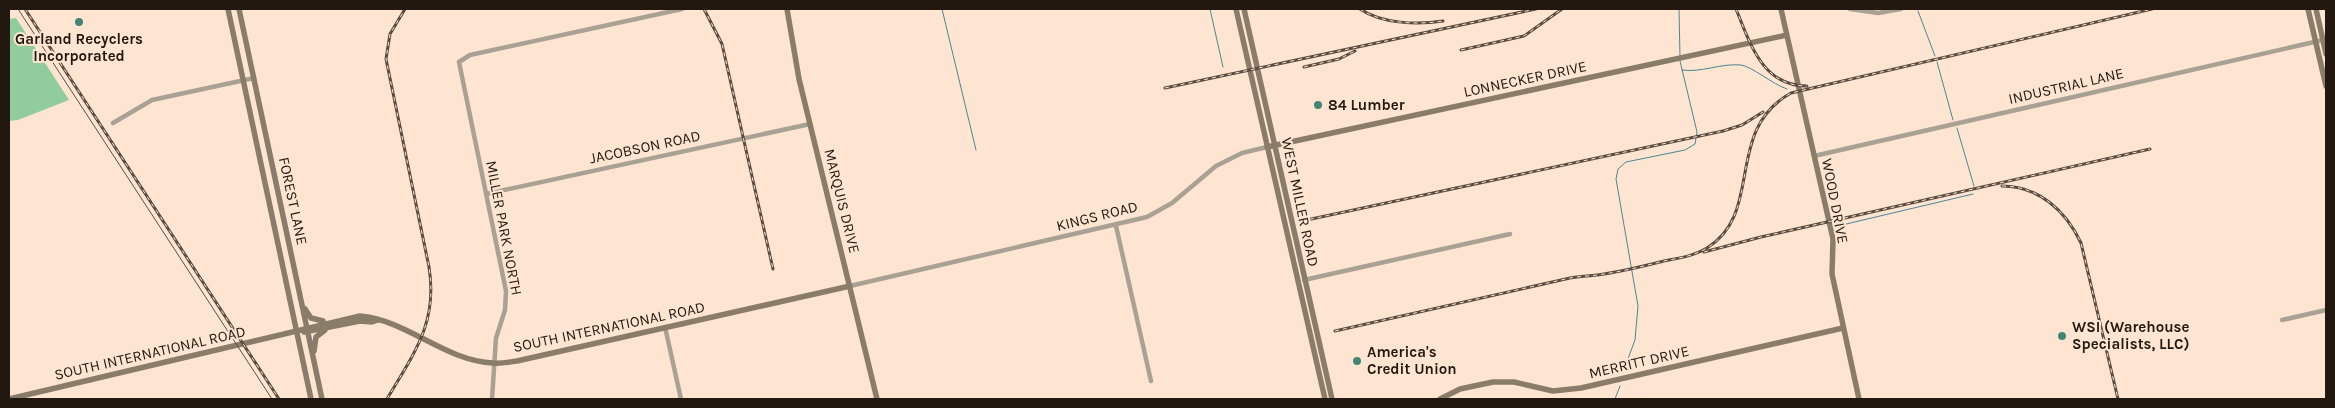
<svg xmlns="http://www.w3.org/2000/svg" width="2335" height="408" viewBox="0 0 2335 408" font-family="Karla,sans-serif">
<rect width="100%" height="100%" fill="#fee5d1"/>
<path fill="#91cd9c" d="M16,18l53,82 -51,20 -9,1v-102z"/>
<g fill="none" stroke-linecap="round" stroke-linejoin="round">
<path stroke="#498792" stroke-width="1" d="M942,9l34,141
M1210,9l13,58
M1679,9l1,48
M1918,11l17,45
M1937,62l16,58
M1682,70c19,3 39,-7 59,-5 12,2 31,19 46,24
M1957,128l17,58
M1842,225l131,-31
M1623,372l12,-32 3,-34 -22,-127 2,-10 8,-7 59,-12 10,-6 2,-12 -17,-71
M1615,399l5,-13"/>
<path stroke="#a9a193" stroke-width="4.5" d="M1850,9l28,4 23,-4
M113,123l39,-23 102,-22
M1814,156l509,-116
M486,194l324,-70
M1116,226l35,155
M1304,280l206,-46
M850,286l297,-69 25,-14 44,-37 26,-13 25,-6
M2282,320l44,-10
M665,327l16,72
M492,399l4,-61 9,-28 1,-19 -47,-229 11,-7 212,-46"/>
<path stroke="#897d6a" stroke-width="5.5" d="M228,9l83,390
M239,9l83,390
M787,9l12,70 78,320
M1236,9l89,390
M1244,9l88,390
M1781,9l52,230 -1,35 27,125
M2308,9l18,77
M2316,9l10,45
M1267,147l520,-112
M305,309l6,9 12,3
M304,332l56,-11 12,1 6,-2
M314,351l2,-14 9,-7
M9,399l351,-83c47,4 85,45 133,47 8,1 16,-1 24,-2l333,-75
M1440,399l20,-10 33,-7h21l39,9 28,-3 262,-60"/>
<path stroke="#5b4c41" stroke-width="1" d="M18,9l254,390"/>
<g stroke="#5b4c41" stroke-width="3">
<path id="rail" d="M25,9l254,390
M704,9l18,35 51,225
M1360,9c22,15 58,16 83,12
M1736,9c14,34 26,77 71,77
M1461,50l63,-14 38,-27
M1304,67l35,-8 16,-8
M1165,88l371,-79
M2002,186c37,0 64,25 79,57l37,156
M1302,221l421,-90 19,-6 21,-13
M1704,252l57,-15 389,-88
M1335,331l235,-53c11,-2 23,-2 34,-4 20,-3 40,-8 60,-13 15,-3 30,-5 43,-13 58,-36 16,-117 84,-155l361,-84
M387,399c27,-46 51,-76 42,-132l-43,-208 4,-25 15,-25"/>
</g>
<use href="#rail" stroke="#fee5d1" stroke-width="1" stroke-dasharray="4" stroke-linecap="butt"/>
</g>
<g fill="#438678" stroke="#fee5d1" stroke-width="2">
<circle cx="79" cy="22" r="5"/>
<circle cx="1318" cy="105" r="5"/>
<circle cx="2062" cy="336" r="5"/>
<circle cx="1357" cy="361" r="5"/>
</g>
<g text-anchor="middle" stroke-width="4" stroke-linejoin="round" paint-order="stroke">
<g font-size="15" font-weight="bold" fill="#23180f" stroke="#fee5d1" text-anchor="start">
<text x="79" y="44" text-anchor="middle">Garland Recyclers<tspan x="79" dy="17">Incorporated</tspan></text>
<text x="1328" y="110">84 Lumber</text>
<text x="2072" y="332">WSI (Warehouse<tspan x="2072" dy="17">Specialists, LLC)</tspan></text>
<text x="1367" y="357">America's<tspan x="1367" dy="17">Credit Union</tspan></text>
</g>
<g font-size="15" fill="#23180f" stroke="#fee5d1">
<text transform="translate(1525 79) rotate(-12)" y="5">LONNECKER DRIVE</text>
<text transform="translate(2066 86) rotate(-13)" y="5">INDUSTRIAL LANE</text>
<text transform="translate(645 147) rotate(-12)" y="5">JACOBSON ROAD</text>
<text transform="translate(293 201) rotate(78)" y="5">FOREST LANE</text>
<text transform="translate(842 201) rotate(76)" y="5">MARQUIS DRIVE</text>
<text transform="translate(1835 201) rotate(79)" y="5">WOOD DRIVE</text>
<text transform="translate(1300 202) rotate(78)" y="5">WEST MILLER ROAD</text>
<text transform="translate(1097 216) rotate(-14)" y="5">KINGS ROAD</text>
<text transform="translate(504 228) rotate(79)" y="5">MILLER PARK NORTH</text>
<text transform="translate(609 327) rotate(-12)" y="5">SOUTH INTERNATIONAL ROAD</text>
<text transform="translate(150 353) rotate(-13)" y="5">SOUTH INTERNATIONAL ROAD</text>
<text transform="translate(1639 362) rotate(-13)" y="5">MERRITT DRIVE</text>
</g>
</g>
<rect width="2335" height="408" fill="none" stroke="#23180f" stroke-width="20"/>
</svg>
